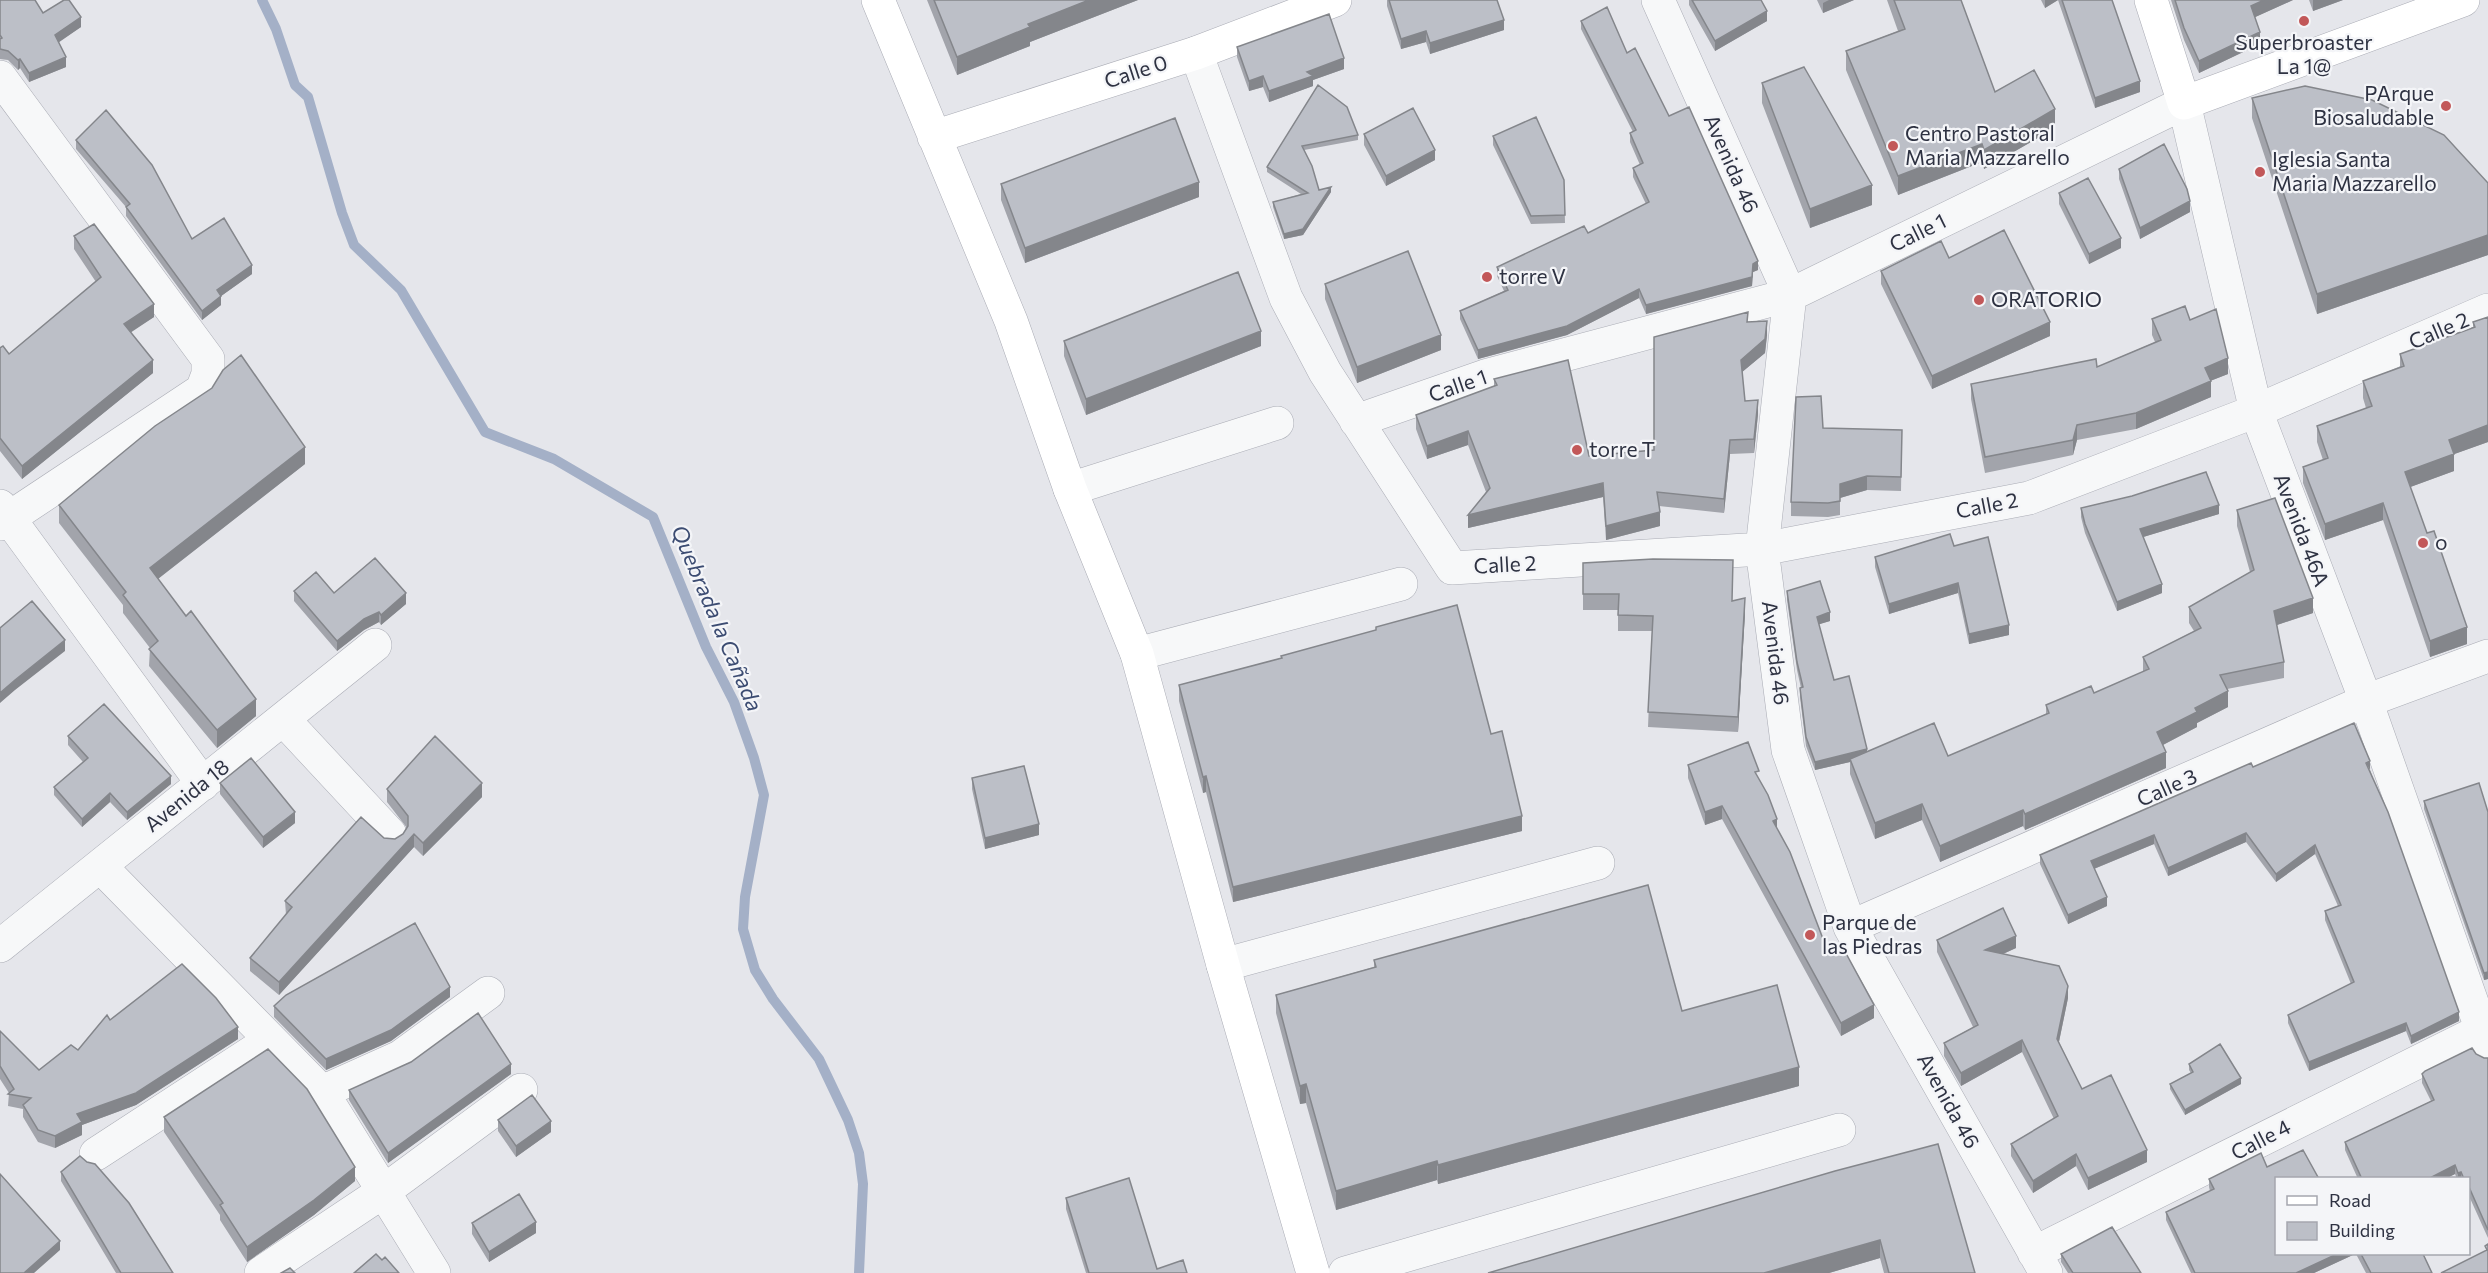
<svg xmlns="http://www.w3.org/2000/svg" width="2488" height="1273" viewBox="0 0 2488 1273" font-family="Commissioner,sans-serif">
<rect width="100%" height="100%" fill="#e5e6eb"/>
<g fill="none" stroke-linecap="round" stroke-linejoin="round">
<path stroke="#a4b0c7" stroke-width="10" d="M262,0l14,29 19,56 13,12 34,116 12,32 47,45 84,142 69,27 99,58 53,130 28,55 20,56 10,37 -19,102 -2,32 12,41 18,29 46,60 29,61 11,33 4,31 -4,89"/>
<g stroke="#aaacb5" stroke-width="34">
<path id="street" d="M1658,0l132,295 -28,254 26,201 62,177 196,346
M1196,53l90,245 39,74 127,196 310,-19 267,-51 227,-87 232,-101
M0,77l208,282v15l-6,16 -202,134
M1356,421l129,-45 305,-81 394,-192 72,308 110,290 122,347
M1070,489l207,-66
M0,506l203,278
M1137,654l264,-70
M283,719l107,115
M100,866l222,226 112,181
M1850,927l516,-226 122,-45
M0,946l375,-301
M1223,965l375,-102
M322,1092l78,-35 88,-64
M96,1154l175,-114
M2034,1253l454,-226
M261,1273l123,-82 137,-101
M1345,1273l494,-143"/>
</g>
<g stroke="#aaacb5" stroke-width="34">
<path id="secondary" d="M878,0l133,321 59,168 67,165 86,311 90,308
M2151,0l33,103 279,-103
M934,137l262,-84 139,-53"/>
</g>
<use href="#street" stroke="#f7f8f9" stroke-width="33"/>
<use href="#secondary" stroke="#fff" stroke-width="33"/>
</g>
<path fill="#a2a4ab" d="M0,0l43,13 38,14 -23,15 8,25 -37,15 -9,-14 -2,2 -10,-10 -8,-1z
M927,0h211l-108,42v4l-73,29z
M1387,0h110l7,30 -74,24 -4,-12 -25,7 -14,-43z
M1689,0h72l6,21 -52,30 -26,-46z
M1817,0h37l-31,13z
M1887,0h74l34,92 60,36 -71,41 -2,-7 -84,33 -52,-125v-19l52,-20z
M2041,0h71l28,92 -45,16 -37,-108 -13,8z
M2171,0h122l-38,17 5,27 -61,29 -15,-33z
M2309,0h34l-30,11z
M1581,21l46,32 42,63 89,154 -5,2 -1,14 -106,28 -7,-16 -72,37 -89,24 -18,-40v-8l44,-20 -7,-15v-9l91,-34 58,-29 -13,-27v-9l7,-3 -10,-23v-9l3,-1 -52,-103z
M1237,47l107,22 -31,11v6l-44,16 -6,-15 -14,4 -12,-34z
M1762,83l110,122 -62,23 -48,-125z
M1318,85l40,50v5l-54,10 15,40 12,2 -28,43 -19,4 -11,-32v-5l28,-8 -34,-22v-5z
M2252,98l236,85v72l-171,59 -65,-196z
M1364,134l71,26 -49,26 -22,-41z
M1493,136l71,44 1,43 -34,1 -38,-79z
M76,140l116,99 60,35 -31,22v9l-19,15 -76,-104v-9l-50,-58z
M2119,169l71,43 -50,27 -21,-60z
M1001,184l198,13 -174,66 -24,-63z
M2059,193l62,55 -32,16 -30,-60z
M74,236l80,81 -24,15 23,41 -131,106 -22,-28v-103l9,6 87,-72 -22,-33z
M1949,258l101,78 -118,53 -51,-105v-13z
M1325,284l116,66 -84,33 -32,-84z
M2488,317v125l-34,12v17l-44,16 57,157 -37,13 -47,-137 -58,20 -22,-57v-16l20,-7 -6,-18v-16l49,-18 -3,-10v-17l37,-13v-14l73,-27v-5z
M2152,319l38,1 38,54 -18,7 1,16 -75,32 -59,11 -4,15 -88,18 -14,-74v-15l126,-17 58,-25 -3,-7z
M1748,322l19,13 -2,18 -23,19 3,29 13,13 -4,39 -24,1 -6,59 -65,-7 1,20 -54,14 -3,-43 -135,31 18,-36 -18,-47 -41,14 -11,-30v-14l78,-29v-7l95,77 65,-6z
M1064,341l197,5 -175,69 -22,-59z
M1823,428l79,2 -1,61 -34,-1 -27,8v17l-12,2 -37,-1v-14z
M305,464l-147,115 98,137 -39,32 -68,-82 1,-18 -27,-35v-8l-64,-82v-18z
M2081,508l138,6 -76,23 19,56 -45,18 -32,-78 -4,-16z
M2237,510l76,103 -36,12 7,37v16l-57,11 1,18 -31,16v4l-34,18 3,23 -141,62 -2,-4 -83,36 -18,-42 -47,19 -25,-65v-12l-35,8 -9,-24 -6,-49v-9h1l-4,-18 -10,-70v-9l43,30 -11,3 15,56 33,71 81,5 98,-42v-9l48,-12 49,-21v-15l51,-26 -5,-8v-16l61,-35 -13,-46z
M1954,546l55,89 -40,9 -11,-51 -69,21 -14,-47v-10z
M1583,563l150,38 12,12 -7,119 -90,-5 4,-96h-34v-21h-35z
M294,591l40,2 72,11 -25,21 -2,-3 -15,8 -27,21 -43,-50z
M1376,627l115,107 31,97 -289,71 -27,-110 -3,1 -24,-92v-16l102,-27v-2l95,-26z
M68,736l103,48 -44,36 -17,-18 -28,25 -28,-32v-8l29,-25 -15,-17z
M1688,765l71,14 18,50 51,123 46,66 -33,18 -119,-217 -17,6 -17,-47z
M2253,767l117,3 89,251 -48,23 -5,-13 -97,40 -21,-48v-8l63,-31 -26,-64v-9l13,-5 -23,-52 -39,28 -30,-40 -78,34 -14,-32 -60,25 13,37 -39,18 -28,-60v-9z
M972,778l67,57 -54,14 -13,-60z
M220,783l75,40 -32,25 -43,-54z
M387,789l95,8 -59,59 -9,-9 -135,148 -29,-24v-13l36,-43 -1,-14 99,-63 11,1 8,-5 4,-6 -20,-26z
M2424,801l64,11v167l-4,1 -60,-171z
M1937,940l79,8 -13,6 65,44 -9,44 23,47 65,73 -59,28 -12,-24 -43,27 -22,-37v-12l43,-25 -32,-67 -61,34 -17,-30v-13l29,-16 -36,-75z
M1374,960l308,51 117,75 -361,98 -1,-4 -101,30 -30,-107 -6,1 -24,-91v-18l98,-28z
M450,997l-59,44 -65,29 -52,-53v-11z
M110,1020l128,19 -102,66 -54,20v10l-27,13 -17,-6 -15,-25v-8l-15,-3 1,-13 -9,-14v-48l39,39 39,-20z
M2476,1054l8,4h4v180l-19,-42v-17h-12l-2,-5 -10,5h-87l-13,-29v-8l86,-41 -9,-18v-9z
M2189,1064l52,20 -56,31 -15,-26v-5l21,-11 -2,-3z
M511,1074l-123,89 -39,-63v-10z
M164,1117l191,64 -41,34 -67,47 -27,-42v-5l-56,-83z
M498,1120l53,12 -35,25 -18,-26z
M2267,1167l10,87h78l-41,19h-123l-25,-53v-8l44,-21 -1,-4v-8z
M1835,1171l140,102h-91l-4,-15 -51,15h-341z
M61,1172l112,101h-57l-55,-92z
M1066,1198l91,71 30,4h-101l-20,-64z
M472,1223l64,10 -47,29 -17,-28z
M2061,1254l80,19h-73l-7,-11z
M2356,1254h67l9,19h-66z"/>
<path fill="#84868b" d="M1089,0h49l-108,42v4l-73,29v-18l71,-33z
M1829,0h25l-31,13v-10z
M2045,0h13l-13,8z
M2264,0h29l-42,19v-13z
M2313,0h30l-30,11z
M1767,11v10l-52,30v-10z
M81,17v10l-26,18v-10z
M1504,20v10l-74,24v-11z
M1426,31v11l-25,7v-10z
M2260,32v12l-61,29v-12z
M66,57v10l-37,15v-9z
M1344,58v11l-31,11v6l-44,16v-11l38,-19z
M20,59v9l-2,2v-10z
M1263,76v11l-14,4v-10z
M2140,81v11l-45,16v-10z
M2055,109v19l-71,41v-19z
M1982,144v18l-84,33v-19z
M1435,150v10l-49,26v-10z
M1199,182v15l-174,66v-15z
M1872,185v20l-62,23v-19z
M1331,187v5l-28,43 -19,4v-5z
M2190,201v11l-50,27v-11z
M2488,235v20l-171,59v-20z
M2121,238v10l-32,16v-10z
M1758,261v9l-5,2 -1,14 -106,28v-9z
M252,265v9l-35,25v-9z
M1639,289v9l-72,37 -89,24v-9z
M221,296v9l-19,15v-9z
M154,304v13l-30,20v-13z
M1767,321v14l-2,18 -24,20v-13z
M2050,322v14l-118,53v-13z
M1261,331v15l-175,69v-16z
M1441,335v15l-84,33v-16z
M2228,358v16l-23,9v-15z
M153,360v13l-131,106v-13z
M2211,381v16l-75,32v-16z
M1758,400v14l-4,39v-14z
M2077,425v15l-4,15v-15z
M2488,425v17l-39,14v-16z
M1468,431v14l-41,14v-13z
M1730,440v14l-6,59v-14z
M305,447v17l-155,121v-17z
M2454,454v17l-49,18v-17z
M1867,476v14l-27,8v17v-31z
M1603,483v14l-135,31v-13z
M2383,503v17l-58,20v-16z
M2219,505v9l-79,24v-9z
M1660,512v14l-54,14v-14z
M1958,583v10l-69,21v-10z
M2162,584v9l-45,18v-9z
M406,593v11l-25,21v-10z
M1745,598v15l-7,119v-15z
M2313,598v15l-39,13v-15z
M379,612v10l-15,8 -27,21v-10l27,-22z
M1830,612v9l-13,4v-8z
M2009,625v10l-40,9v-10z
M2467,627v17l-37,13v-16z
M65,640v11l-50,39 -15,13v-10l15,-13z
M2228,691v16l-31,16v4l-40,21v-16l38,-24z
M256,699v17l-39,32v-18z
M1867,749v9l-17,1v3l-35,8v-8z
M2166,752v16l-141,62v-16z
M2370,761v9l-4,-7z
M171,776v8l-44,36v-8z
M1206,776v16l-3,1v-16z
M482,783v14l-59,59v-13z
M110,793v9l-28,25v-8z
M1922,804v16l-47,19v-16z
M1722,806v13l-17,6v-13z
M2023,810v16l-83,36v-16z
M295,812v11l-32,25v-11z
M1522,816v15l-289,71v-15z
M1777,819v13l-4,-11z
M1039,824v11l-54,14v-11z
M2246,833v9l-78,34v-8z
M414,834v13l-135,148v-13z
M2154,835v9l-63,26v-9z
M2315,845v9l-39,28v-8z
M2107,897v9l-39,18v-9z
M2016,936v12l-31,14v-12z
M2488,972v7l-4,1v-7z
M2068,986v12l-11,53v-12z
M450,987v10l-59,44 -65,29v-11z
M1874,1005v13l-33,18v-13z
M2459,1012v9l-48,23v-8z
M2406,1023v8l-97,40v-9z
M238,1027v12l-102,66 -54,20v10l-27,13v-12l22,-22z
M2022,1040v12l-61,34v-13z
M511,1064v10l-123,89v-10z
M1799,1067v19l-361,98v-19z
M2241,1078v6l-56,31v-5z
M1306,1084v19l-6,1v-18z
M551,1121v11l-35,25v-11z
M2147,1150v12l-59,28v-12z
M2076,1154v12l-43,27v-12z
M1437,1161v19l-101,30v-19z
M2455,1165v9l-10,5h-17z
M355,1167v14l-41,34 -67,47v-15z
M2461,1172v7h-3v-6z
M536,1222v11l-47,29v-10z
M1880,1240v18l-51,15h-65z
M60,1241v9l-26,23h-10z
M2337,1254h18l-41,19h-18z"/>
<path fill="#bcbfc7" stroke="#84868b" stroke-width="1.5" d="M0,0h35l8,13 21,-13h5l12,17 -26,18 11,22 -37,16 -9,-14 -2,1 -10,-9 -8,-2v-10l2,-1 -2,-3z
M934,0h155l-61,24 2,3 -73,30z
M1389,0h108l7,20 -74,23 -4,-12 -25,8z
M1692,0h69l6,11 -52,30z
M1894,0h67l34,92 39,-22 21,39 -71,41 -2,-6 -84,32 -52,-125 59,-22z
M2062,0h50l28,81 -45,17z
M2175,0h89l-13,6 9,26 -61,29 -15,-33z
M1607,7l20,46 8,-5 34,68 20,-9 69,154 -5,3 -1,13 -106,28 -7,-16 -72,37 -89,24 -18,-39 48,-21 -11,-23 87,-41 4,7 61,-31 -16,-34 10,-5 -13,-30 6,-3 -55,-109z
M1329,14l15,44 -37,14 6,4 -44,15 -6,-15 -14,5 -12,-34z
M1804,67l68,118 -62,24 -48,-126z
M1318,85l29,22 11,28 -56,11 10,20 7,24 12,-3 -28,42 -19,5 -11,-32 35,-9 -41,-26z
M2305,86l67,14 72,35 44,48v52l-171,59 -65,-196z
M1413,108l22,42 -49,26 -22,-42z
M106,110l46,55 40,74 32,-21 28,47 -35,25 4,6 -19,15 -76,-104 4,-3 -54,-64z
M1536,117l28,63 1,35 -34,1 -38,-80z
M1175,118l24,64 -174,66 -24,-64z
M2164,144l23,45 3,12 -50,27 -21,-59z
M2088,178l33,60 -32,16 -30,-61z
M94,224l60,80 -30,20 29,36 -131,106 -22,-28v-90l3,-2 6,8 92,-77 -27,-41z
M2004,230l46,92 -118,54 -51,-105 60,-30 8,17z
M1408,251l33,84 -84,32 -32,-83z
M1238,272l23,59 -175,68 -22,-58z
M2185,306l5,14 26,-11 12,49 -23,10 6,13 -75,32 -59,12 -4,15 -88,17 -14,-73 125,-25 1,8 64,-27 -9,-21z
M1748,312l-1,10 20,-1 -2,18 -24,21 4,41 13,-1 -4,39 -24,1 -6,59 -67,-7 3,20 -54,14 -3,-43 -135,32 22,-27 -22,-57 -41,15 -11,-31 81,-30 -3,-6 74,-19 21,96 65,-6v-113z
M2488,317v108l-39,15 5,14 -49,18 22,61 7,-2 33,96 -37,14 -47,-138 -58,21 -22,-57 25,-9 -11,-32 55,-20 -9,-25 41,-15 -4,-12 75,-27 -2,-5z
M241,355l64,92 -155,121 36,48 5,-5 65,88 -39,31 -68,-81 9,-8 -35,-46 3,-3 -67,-87 96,-79 57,-38 11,-18z
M1821,396l2,32 79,2 -1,47 -34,-1 -27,8v17l-12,2 -37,-1 5,-105z
M2206,472l13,33 -79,24 22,55 -45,18 -32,-78 -4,-16 51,-12z
M2275,498l38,100 -39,13 10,51 -64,13 8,16 -33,17 2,4 -40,20 9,20 -141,62 -2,-4 -83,36 -18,-42 -47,19 -25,-64 84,-36 14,33 101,-43 -3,-8 45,-19 3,7 55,-24 -6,-12 58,-29 -12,-21 65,-37 -17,-60z
M1950,534l4,12 34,-9 21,88 -40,9 -11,-51 -69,21 -14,-47z
M375,558l31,35 -25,22 -2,-3 -15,7 -27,22 -43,-50 22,-19 18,21z
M1653,559l80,1 -1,41 13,-3 -7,119 -90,-5 5,-96 -35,-1 1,-21h-36v-31z
M1820,581l10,31 -13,5 17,63 15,-4 18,73 -52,13 -9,-25 -6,-49 3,-1 -6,-25 -10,-71z
M32,601l33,39 -50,40 -15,13v-65z
M1457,605l34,129 11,-3 20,85 -289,71 -27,-111 -3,1 -24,-92 103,-27 -1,-2 95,-26v-3z
M104,704l67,72 -44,36 -17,-19 -28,26 -28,-32 34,-29 -20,-22z
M2354,723l16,38 -4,2 22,49 71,200 -48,24 -5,-13 -97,39 -21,-47 66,-33 -29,-71 16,-6 -26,-60 -39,29 -30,-41 -78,35 -14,-33 -63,26 16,36 -39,18 -28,-60 211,-92 2,4z
M435,736l47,47 -59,60 -9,-9 -135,148 -29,-24 42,-51 -7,-6 76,-84 23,21 11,1 8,-5 5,-8v-10l-21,-27z
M1748,742l11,29 -4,1 13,23 9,24 -4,2 17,31 38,100 15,-4 31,57 -33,18 -119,-217 -17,6 -17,-47z
M251,758l44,54 -32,25 -43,-54z
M1024,766l15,58 -54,14 -13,-60z
M2479,783l9,29v160l-4,1 -60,-172z
M1648,885l34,126 95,-26 22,82 -361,98 -1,-4 -101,30 -30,-107 -6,2 -24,-91 100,-28 -2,-7z
M2003,908l13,28 -31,14 74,16 9,20 -11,53 25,50 29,-14 36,75 -59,28 -12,-24 -43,27 -22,-37 47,-28 -36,-76 -61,33 -17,-30 34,-18 -41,-85z
M415,923l35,64 -59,43 -65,29 -52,-53 12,-11z
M182,964l34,34 22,29 -102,66 -59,21 5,8 -27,14 -17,-6 -15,-25 8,-7 -23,-4 6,-5 -14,-23v-35l39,39 32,-25 7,5 29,-35 3,5z
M478,1013l33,51 -123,89 -39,-63 62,-28z
M2220,1044l21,34 -56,32 -15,-26 23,-12 -4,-8z
M2472,1048l4,6 8,4h4v172l-19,-43v-8h-5l-3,-7 -3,1 -3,-8 -27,14h-66l-17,-37 89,-42 -12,-26 3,-3z
M268,1049l39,40 48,78 -41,33 -67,47 -27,-42 3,-2 -59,-86z
M532,1095l19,26 -35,25 -18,-26z
M1938,1144l37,129h-86l-9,-33 -116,33h-276l347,-102z
M2303,1150l16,29h-42v75h60l-41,19h-101l-29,-61 48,-23 -5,-10 52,-26 6,14z
M80,1156l7,6 8,2 34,39 44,70h-52l-60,-101z
M0,1174l60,67 -36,32h-24z
M1129,1178l28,91 26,-9 4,13h-98l-23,-75z
M519,1194l17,28 -47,30 -17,-29z
M2112,1227l29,46h-68l-12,-19z
M2488,1244v29h-47l46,-23 -2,-4z
M376,1254l6,6 3,-3 14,16h-45z
M2361,1254h62l9,19h-61z
M290,1268l5,5h-14z"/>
<g fill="#c25859" stroke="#f4f5f8" stroke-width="2">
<circle cx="2304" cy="21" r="6"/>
<circle cx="2446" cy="106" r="6"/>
<circle cx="1893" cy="146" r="6"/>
<circle cx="2260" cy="172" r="6"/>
<circle cx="1487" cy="277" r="6"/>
<circle cx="1979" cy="300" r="6"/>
<circle cx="1577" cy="450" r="6"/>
<circle cx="2423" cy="543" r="6"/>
<circle cx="1810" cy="935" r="6"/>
</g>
<g text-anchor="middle" stroke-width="4.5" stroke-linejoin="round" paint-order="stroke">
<g font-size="21" fill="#2e3242" stroke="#f4f5f8" text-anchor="start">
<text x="2304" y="50" text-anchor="middle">Superbroaster<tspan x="2304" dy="24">La 1@</tspan></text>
<text x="2434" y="101" text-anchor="end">PArque<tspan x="2434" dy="24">Biosaludable</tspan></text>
<text x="1905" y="141">Centro Pastoral<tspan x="1905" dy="24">Maria Mazzarello</tspan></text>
<text x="2272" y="167">Iglesia Santa<tspan x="2272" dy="24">Maria Mazzarello</tspan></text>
<text x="1499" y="284">torre V</text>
<text x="1991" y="307">ORATORIO</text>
<text x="1589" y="457">torre T</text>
<text x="2435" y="550">o</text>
<text x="1822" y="930">Parque de<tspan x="1822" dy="24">las Piedras</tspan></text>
</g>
<g font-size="21" fill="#2e3242" stroke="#f4f5f8">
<text transform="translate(1136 72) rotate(-18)" y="7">Calle 0</text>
<text transform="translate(1731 164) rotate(66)" y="7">Avenida 46</text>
<text transform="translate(1918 233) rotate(-26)" y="7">Calle 1</text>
<text transform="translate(2439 331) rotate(-23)" y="7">Calle 2</text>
<text transform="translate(1458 386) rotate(-19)" y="7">Calle 1</text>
<text transform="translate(1987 506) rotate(-11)" y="7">Calle 2</text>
<text transform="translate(2301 530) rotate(69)" y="7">Avenida 46A</text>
<text transform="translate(1505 565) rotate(-3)" y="7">Calle 2</text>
<text transform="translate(1775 653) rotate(83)" y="7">Avenida 46</text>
<text transform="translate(2167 788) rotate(-24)" y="7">Calle 3</text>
<text transform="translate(187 796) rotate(-39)" y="7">Avenida 18</text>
<text transform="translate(1948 1101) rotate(61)" y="7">Avenida 46</text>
<text transform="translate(2261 1140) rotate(-27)" y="7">Calle 4</text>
</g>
<g font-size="22" font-style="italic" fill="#3c4c72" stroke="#f4f5f8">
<text transform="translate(717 618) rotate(67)" y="8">Quebrada la Cañada</text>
</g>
</g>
<rect x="2275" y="1177" width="195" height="78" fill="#f4f5f8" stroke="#a5a7af" stroke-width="1.5"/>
<rect x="2287" y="1196" width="30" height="9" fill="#ffffff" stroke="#a5a7af" stroke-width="1.5"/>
<text x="2329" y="1207" font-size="18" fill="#2e3242">Road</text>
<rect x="2287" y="1222" width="30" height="18" fill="#bcbfc7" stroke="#a5a7af" stroke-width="1.5"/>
<text x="2329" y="1237" font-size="18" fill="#2e3242">Building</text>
</svg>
